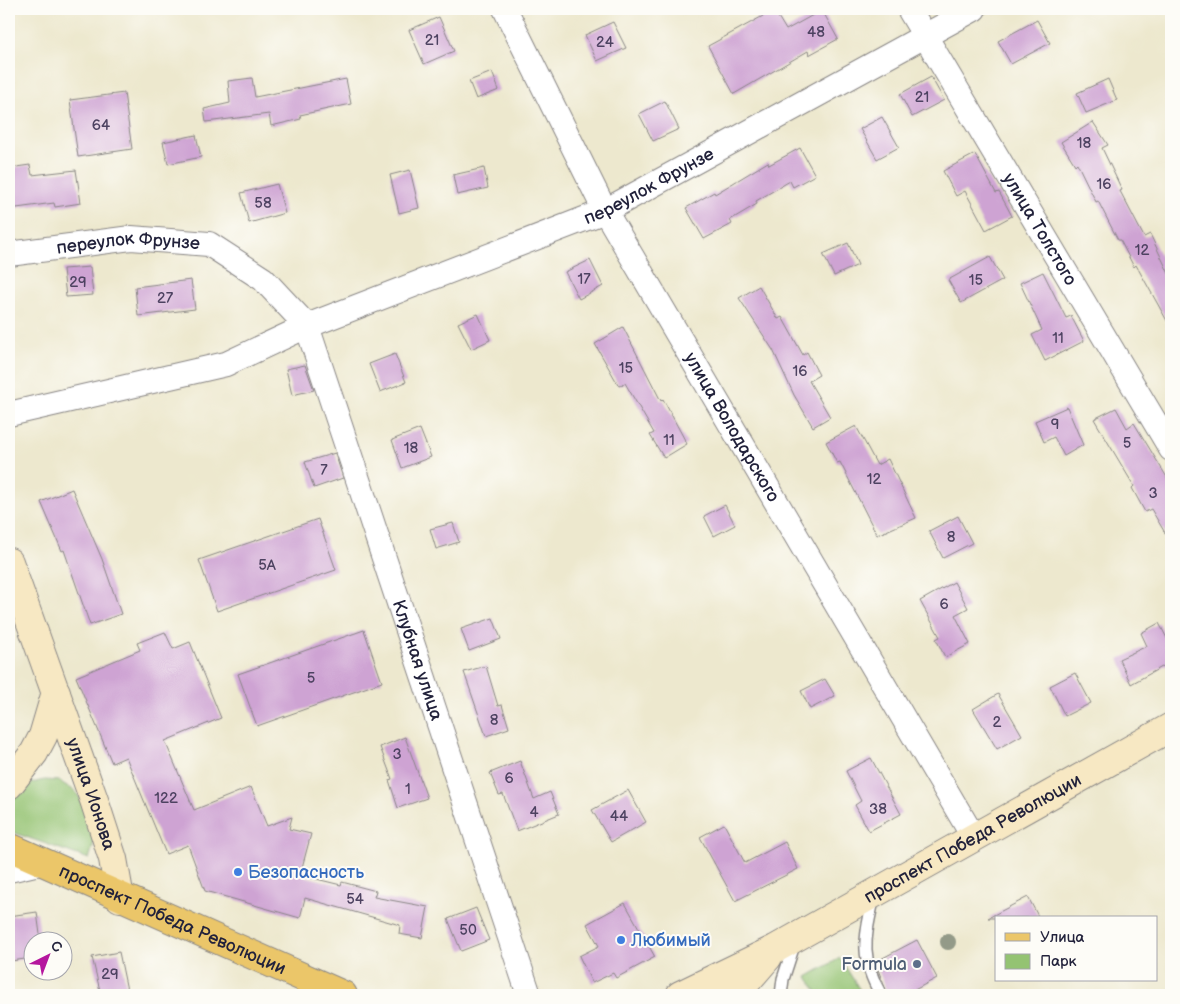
<svg xmlns="http://www.w3.org/2000/svg" width="1180" height="1004" viewBox="0 0 1180 1004" font-family="'Balsamiq Sans',sans-serif">
<rect width="100%" height="100%" fill="#fdfcf7"/>
<filter id="ink" filterUnits="userSpaceOnUse"><feTurbulence type="fractalNoise" baseFrequency=".02" numOctaves="2"/><feDisplacementMap in="SourceGraphic" scale="10" xChannelSelector="R" yChannelSelector="G"/><feConvolveMatrix kernelMatrix="1 2 1 2 8 2 1 2 1" color-interpolation-filters="sRGB"/></filter>
<filter id="wash" filterUnits="userSpaceOnUse"><feTurbulence type="fractalNoise" baseFrequency=".0096" numOctaves="4" result="noise"/><feDisplacementMap in="SourceGraphic" scale="20" xChannelSelector="R" yChannelSelector="G"/><feGaussianBlur stdDeviation="1.12" result="paint"/><feColorMatrix in="noise" values="0 0 0 0 0 0 0 0 0 0 0 0 0 0 0 0 0 1.4 0 .05"/><feComposite in="paint" operator="in"/></filter>
<g filter="url(#wash)">
<rect width="100%" height="100%" fill="#ede8ce"/>
<path fill="#94c372" stroke="#5b7256" d="M45,780l14,1 16,10 14,20 6,28 -6,20 -80,-28c0,-29 4,-46 36,-51z
M840,958l23,37h-44l-12,-18z"/>
<g id="blocks">
<path fill="#cea3d3" d="M774,10l12,20 36,-20 16,29 -29,16 -1,-4 -74,43 -26,-48z
M439,17l15,34 -30,13 -15,-34z
M1037,20l13,23 -39,21 -13,-23z
M613,22l13,26 -29,13 -12,-26z
M492,72l7,18 -23,9 -7,-18z
M931,77l13,23 -32,17 -12,-23z
M252,78l3,19 91,-18 5,25 -51,11 1,4 -30,7 -2,-12 -63,8 -2,-13 26,-6 -2,-22z
M1108,79l9,21 -31,13 -9,-20z
M124,93l8,56 -54,8 -8,-57z
M665,101l14,28 -26,12 -14,-27z
M882,117l17,30 -22,12 -17,-30z
M1093,122l15,23 -6,3 20,42 -2,1 24,46 6,-3 21,44v50l-35,-63 -2,2 -14,-27h-2l-20,-39 -2,1 -19,-39 -2,2 -14,-23z
M196,135l5,22 -33,7 -5,-22z
M800,148l15,27 -22,12 -3,-6 -34,20 1,3 -27,16 2,4 -28,15 -18,-31 28,-16 1,2 53,-32 1,3z
M975,154l21,39 3,-1 13,24 -26,14 -21,-39 -9,5 -13,-25z
M30,165l2,10 44,-5 5,33 -26,4 -1,-4 -45,6v-41z
M484,168l4,20 -31,7 -4,-20z
M410,170l9,38 -20,5 -9,-38z
M277,184l8,29 -36,10 -8,-30z
M848,243l10,22 -24,11 -11,-22z
M990,257l13,23 -42,23 -13,-23z
M590,260l13,26 -24,13 -14,-27z
M90,267l3,28 -27,2 -3,-28z
M1043,272l23,46 5,-2 13,25 -39,20 -13,-26 10,-5 -22,-47z
M191,280l4,29 -57,7 -3,-29z
M759,286l19,33 4,-2 21,38 4,-3 12,23 -10,6 21,36 -17,10 -19,-32 -21,-45 -34,-52z
M478,314l12,26 -19,9 -13,-26z
M623,327l38,74 2,-2 24,45 -23,14 -14,-23 4,-2 -29,-50 -6,3 -24,-42z
M395,354l11,28 -26,10 -11,-28z
M305,365l9,25 -22,5 -6,-26z
M1067,407l16,38 -19,11 -10,-19 -10,5 -9,-21z
M1116,408l11,20 7,-5 37,61v59l-20,-34 -6,3 -13,-24 2,-2 -40,-67z
M856,426l21,39 11,-6 28,59 -39,17 -37,-73 -3,1 -11,-21z
M420,429l11,28 -29,11 -10,-28z
M335,453l8,25 -29,10 -9,-26z
M72,489l30,70 19,55 -31,11 -26,-75 -2,1 -21,-49z
M725,505l10,20 -21,11 -10,-20z
M958,516l14,27 -29,15 -14,-27z
M318,519l18,51 -119,41 -18,-51z
M453,523l6,19 -23,7 -6,-20z
M954,582l14,26 -13,7 15,29 -25,13 -9,-18 4,-2 -20,-36z
M493,618l8,21 -32,12 -8,-22z
M1159,623l12,23v16l-40,22 -12,-25 28,-13 -6,-13z
M364,630l18,52 -125,44 -19,-52z
M165,632l8,17 17,-7 31,76 -56,23 29,69 57,-23 16,39 25,-9 -3,12 22,5 -11,41 41,10 1,-3 34,9 -2,6 54,10 -6,31 -23,-4 1,-9 -95,-27 -5,20 -95,-27 -17,-46 -22,9 -40,-97 -14,6 -36,-86 64,-27 -3,-7z
M486,666l12,40 4,-1 7,23 -23,8 -22,-64z
M1075,673l16,30 -26,13 -15,-30z
M825,679l10,17 -25,13 -9,-18z
M998,694l24,41 -25,14 -24,-40z
M405,737l22,61 -29,10 -9,-28 3,-1 -12,-32z
M871,758l30,56 -32,17 -14,-26 6,-4 -15,-30z
M520,761l14,38 16,-7 9,22 -42,17 -14,-37 -4,1 -9,-22z
M628,790l18,32 -35,20 -19,-32z
M724,824l21,39 40,-21 13,27 -63,32 -35,-64z
M1028,897l11,21h-51z
M625,903l30,54 -39,21 -3,-5 -21,10 -13,-27 20,-10 -12,-22z
M476,908l13,32 -28,11 -13,-32z
M37,912l4,30h-9v16l-21,3 -2,-45z
M917,940l20,38 -32,17h-17l-13,-33z
M119,952l9,43h-27l-9,-38z"/>
</g>
</g>
<g filter="url(#ink)">
<use href="#blocks" fill-opacity="0" stroke="#888584" stroke-width="1"/>
<g fill="none" stroke-linecap="round" stroke-linejoin="round">
<g stroke="#888584" stroke-width="14">
<path id="lane" d="M874,896c-9,42 -15,60 7,99
M781,995l2,-16 12,-37"/>
</g>
<g stroke="#888584" stroke-width="26">
<g id="street">
<path id="s1" d="M505,9l100,202 369,627"/>
<path id="s2" d="M909,9l262,440"/>
<path id="s3" d="M9,254l122,-16 78,6 54,35 44,47 222,669"/>
<path id="s4" d="M9,414l217,-50 81,-38 298,-115 369,-202"/>
<path d="M9,870l34,-8"/>
</g>
</g>
<g stroke="#888584" stroke-width="30">
<g id="secondary">
<path id="s5" d="M9,562l85,238 19,59 7,39"/>
<path d="M9,785l25,-32 9,-17 13,-44"/>
<path id="s6" d="M680,995l95,-46 396,-222"/>
<path d="M735,995l33,-38"/>
</g>
</g>
<g stroke="#888584" stroke-width="30">
<g id="primary">
<path id="s7" d="M9,847l334,148"/>
</g>
</g>
<use href="#lane" stroke="#fff" stroke-width="11"/>
<use href="#street" stroke="#fff" stroke-width="24"/>
<use href="#secondary" stroke="#f7e8c3" stroke-width="28"/>
<use href="#primary" stroke="#ebc669" stroke-width="28"/>
</g>
<circle fill="#939a88" cx="948" cy="942" r="8"/>
</g>
<g fill="#3f7fe0" stroke="#fdfcf7" stroke-width="2">
<circle cx="238" cy="872" r="5"/>
<circle cx="621" cy="940" r="5"/>
</g>
<circle fill="#5c6f8a" stroke="#fdfcf7" stroke-width="2" cx="917" cy="964" r="5"/>
<g text-anchor="middle" stroke-width="4" stroke-linejoin="round" paint-order="stroke">
<g font-size="15" fill="#4d4261">
<text x="816" y="37">48</text>
<text x="432" y="45">21</text>
<text x="605" y="47">24</text>
<text x="922" y="102">21</text>
<text x="101" y="130">64</text>
<text x="1084" y="148">18</text>
<text x="1104" y="189">16</text>
<text x="263" y="208">58</text>
<text x="1142" y="255">12</text>
<text x="584" y="284">17</text>
<text x="976" y="285">15</text>
<text x="78" y="287">29</text>
<text x="165" y="303">27</text>
<text x="1058" y="343">11</text>
<text x="626" y="373">15</text>
<text x="800" y="376">16</text>
<text x="1055" y="429">9</text>
<text x="669" y="445">11</text>
<text x="1127" y="448">5</text>
<text x="411" y="453">18</text>
<text x="324" y="475">7</text>
<text x="874" y="484">12</text>
<text x="1153" y="498">3</text>
<text x="951" y="542">8</text>
<text x="267" y="570">5А</text>
<text x="944" y="609">6</text>
<text x="311" y="683">5</text>
<text x="494" y="725">8</text>
<text x="997" y="727">2</text>
<text x="397" y="759">3</text>
<text x="509" y="783">6</text>
<text x="408" y="794">1</text>
<text x="166" y="803">122</text>
<text x="878" y="814">38</text>
<text x="534" y="817">4</text>
<text x="619" y="821">44</text>
<text x="355" y="904">54</text>
<text x="468" y="935">50</text>
<text x="110" y="979">29</text>
</g>
<g font-size="18" fill="#22223b" stroke="#fdfcf7">
<text dy="6" stroke="none"><textPath href="#s4" startOffset="682">переулок Фрунзе</textPath></text>
<text dy="6" stroke="none"><textPath href="#s2" startOffset="256">улица Толстого</textPath></text>
<text dy="6" stroke="none"><textPath href="#s3" startOffset="120">переулок Фрунзе</textPath></text>
<text dy="6" stroke="none"><textPath href="#s1" startOffset="476">улица Володарского</textPath></text>
<text dy="6" stroke="none"><textPath href="#s3" startOffset="682">Клубная улица</textPath></text>
<text dy="6" stroke="none"><textPath href="#s5" startOffset="246">улица Ионова</textPath></text>
<text dy="6" stroke="none"><textPath href="#s6" startOffset="332">проспект Победа Революции</textPath></text>
<text dy="6" stroke="none"><textPath href="#s7" startOffset="179">проспект Победа Революции</textPath></text>
</g>
<g font-size="18" fill="#366cbe" stroke="#fdfcf7" text-anchor="start">
<text x="248" y="878">Безопасность</text>
<text x="631" y="946">Любимый</text>
</g>
<g font-size="18" fill="#4e5e75" stroke="#fdfcf7" text-anchor="end">
<text x="907" y="970">Formula</text>
</g>
</g>
<rect width="1180" height="1004" fill="none" stroke="#fdfcf7" stroke-width="30"/>
<rect x="995" y="916" width="162" height="65" fill="#fdfcf7" stroke="#a5a5ac"/>
<rect x="1005" y="933" width="25" height="8" fill="#ebc669" stroke="#a5a5ac"/>
<text x="1040" y="942" font-size="15" fill="#22223b">Улица</text>
<rect x="1005" y="954" width="25" height="15" fill="#94c372" stroke="#a5a5ac"/>
<text x="1040" y="966" font-size="15" fill="#22223b">Парк</text>
<g transform="translate(48 956) rotate(42)"><circle r="24" fill="#fdfcf7" stroke="#a5a5ac"/>
<path d="M0-4L9 19L0 12L-9 19Z" fill="#b5179e"/>
<text y="-8" font-size="14" font-weight="bold" text-anchor="middle" fill="#22223b">С</text>
</g>
</svg>
